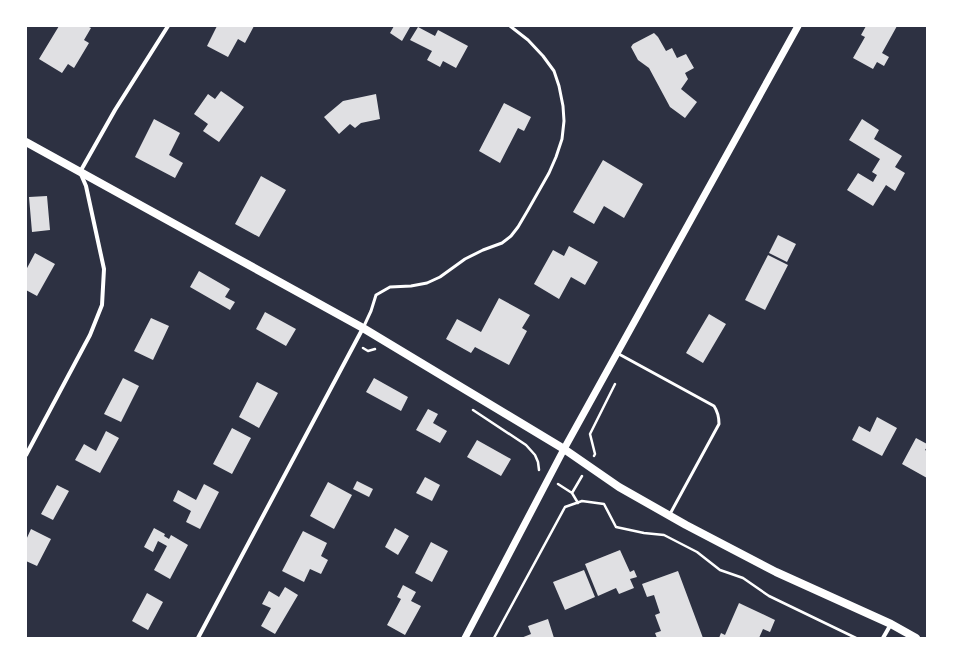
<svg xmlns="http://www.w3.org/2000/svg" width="953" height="664" viewBox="0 0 953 664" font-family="Montserrat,sans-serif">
<rect width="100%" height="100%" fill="#2d3142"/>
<path fill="#e0e0e3" d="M59,26h28l4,2 -7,12 5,3 -15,25 -6,-4 -6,9 -23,-14z
M217,26h37l-9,17 -7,-4 -10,18 -21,-11z
M394,26h13l3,1 -8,14 -12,-8z
M866,26h31l-15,27 7,4 -5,9 -7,-4 -4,7 -20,-11 12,-21 -4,-2z
M418,27l17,9 3,-6 30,16 -12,22 -13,-7 -3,6 -13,-7 5,-9 -22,-11z
M654,33l4,4 8,14 6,-3 5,10 9,-4 8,14 -9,5 3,6 -7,10 16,13 -12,16 -15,-11 -21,-39 -11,-8 -7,-13 2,-3z
M221,91l23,16 -25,35 -16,-11 5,-7 -14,-10 14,-20 7,5z
M376,94l4,25 -19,4 -6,5 -5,-4 -11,10 -15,-17 19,-16z
M504,103l27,14 -7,14 -6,-3 -18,35 -21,-12z
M154,119l26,14 -11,22 14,8 -8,15 -40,-21z
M862,119l17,11 -5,9 28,17 -7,11 10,6 -10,18 -9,-6 -13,21 -26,-16 11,-17 15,9 4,-7 -5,-3 8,-13 -31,-19z
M603,160l40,24 -19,34 -20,-12 -10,18 -21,-12z
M261,176l25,14 -27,47 -24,-13z
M47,196l3,34 -18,2 -3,-35z
M778,235l18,9 -9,18 -18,-9z
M569,246l29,16 -13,23 -14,-8 -12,22 -25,-15 19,-34 11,6z
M35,253l20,11 -18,32 -11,-6v-20z
M768,255l20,10 -23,45 -20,-10z
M199,271l31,18 -5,8 10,5 -5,8 -40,-23z
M499,298l31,17 -8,13 5,3 -18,34 -34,-18 -4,6 -25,-14 11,-20 24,13z
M265,312l31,17 -10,17 -30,-17z
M709,314l17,10 -23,39 -17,-10z
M151,318l18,8 -16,34 -19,-9z
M123,378l16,8 -18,36 -17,-8z
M374,378l34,19 -7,14 -35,-19z
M257,382l21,11 -19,35 -20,-11z
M428,409l10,5 -5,9 14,8 -7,12 -24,-13z
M877,417l20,11 -15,28 -30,-16 7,-14 11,6z
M232,428l19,10 -19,36 -19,-10z
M106,431l13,7 -19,35 -25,-13 9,-16 12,7z
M916,438l11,6v3l-2,3 2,1v27l-25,-14z
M477,440l34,19 -10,17 -34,-19z
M425,477l15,8 -8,16 -16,-8z
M357,481l16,8 -4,8 -16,-8z
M328,482l24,13 -18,34 -24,-13z
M204,484l15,8 -19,37 -14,-7 5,-11 -18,-10 5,-11 18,10z
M57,485l12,6 -16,29 -12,-6z
M154,528l11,6 -1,2 5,3 2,-4 17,10 -18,34 -16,-9 13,-24 -9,-5 -5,11 -9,-5z
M395,528l14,8 -11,19 -13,-8z
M31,529l20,10 -14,27 -11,-5v-21z
M303,531l24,12 -6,13 7,4 -7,14 -11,-5 -6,13 -22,-11z
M431,542l17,9 -16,31 -17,-9z
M620,550l10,22 4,-2 3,7 -7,2 4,9 -15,6 -3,-6 -18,8 -13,-32z
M584,570l11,27 -30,13 -12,-28z
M678,571l25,67h-46l-2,-5 6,-2 -6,-16 5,-2 -6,-18 -7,2 -5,-13z
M403,585l13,7 -5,9 10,5 -16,29 -18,-10 14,-26 -4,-2z
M285,587l13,8 -23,39 -14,-8 10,-18 -9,-4 7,-13 10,6z
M147,593l16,9 -15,28 -16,-9z
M739,603l36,17 -5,12 -7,-3 -4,9h-40l2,-5 4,2z
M548,619l6,19h-33l10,-4 -3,-8z"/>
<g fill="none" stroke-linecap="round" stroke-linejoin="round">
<path stroke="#fff" stroke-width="2.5" d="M363,348l5,3 7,-2
M473,410l53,35 9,10 3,7 1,8
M594,456l1,-2 -5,-20 25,-50
M558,484l14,9 6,10
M572,493l10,-17
M494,638l71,-131 17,-6 22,3 12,23 28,6 20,2 33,17 23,18 23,8 26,18 87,42"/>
<path stroke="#fff" stroke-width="3" d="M364,326l7,-15 5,-16 14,-8 21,-1 16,-3 13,-6 25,-18 18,-9 19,-7 9,-7 7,-9 10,-17 21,-37 7,-16 6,-18 2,-18 -1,-15 -4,-20 -5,-15 -11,-15 -15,-16 -18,-14
M617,353l97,53c4,6 5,12 5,18l-49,90"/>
<path stroke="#fff" stroke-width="4" d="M26,455l64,-120 12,-30 2,-36 -18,-83 -6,-14 35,-62 53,-84
M198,638l165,-310
M883,638l8,-14"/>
<path stroke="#fff" stroke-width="7" d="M465,638l99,-189 234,-423"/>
<path stroke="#fff" stroke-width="8" d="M26,142l337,186 201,121 55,38 67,38 90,47 115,52 25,14"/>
</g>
<rect width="953" height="664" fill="none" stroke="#ffffff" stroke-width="54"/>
</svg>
